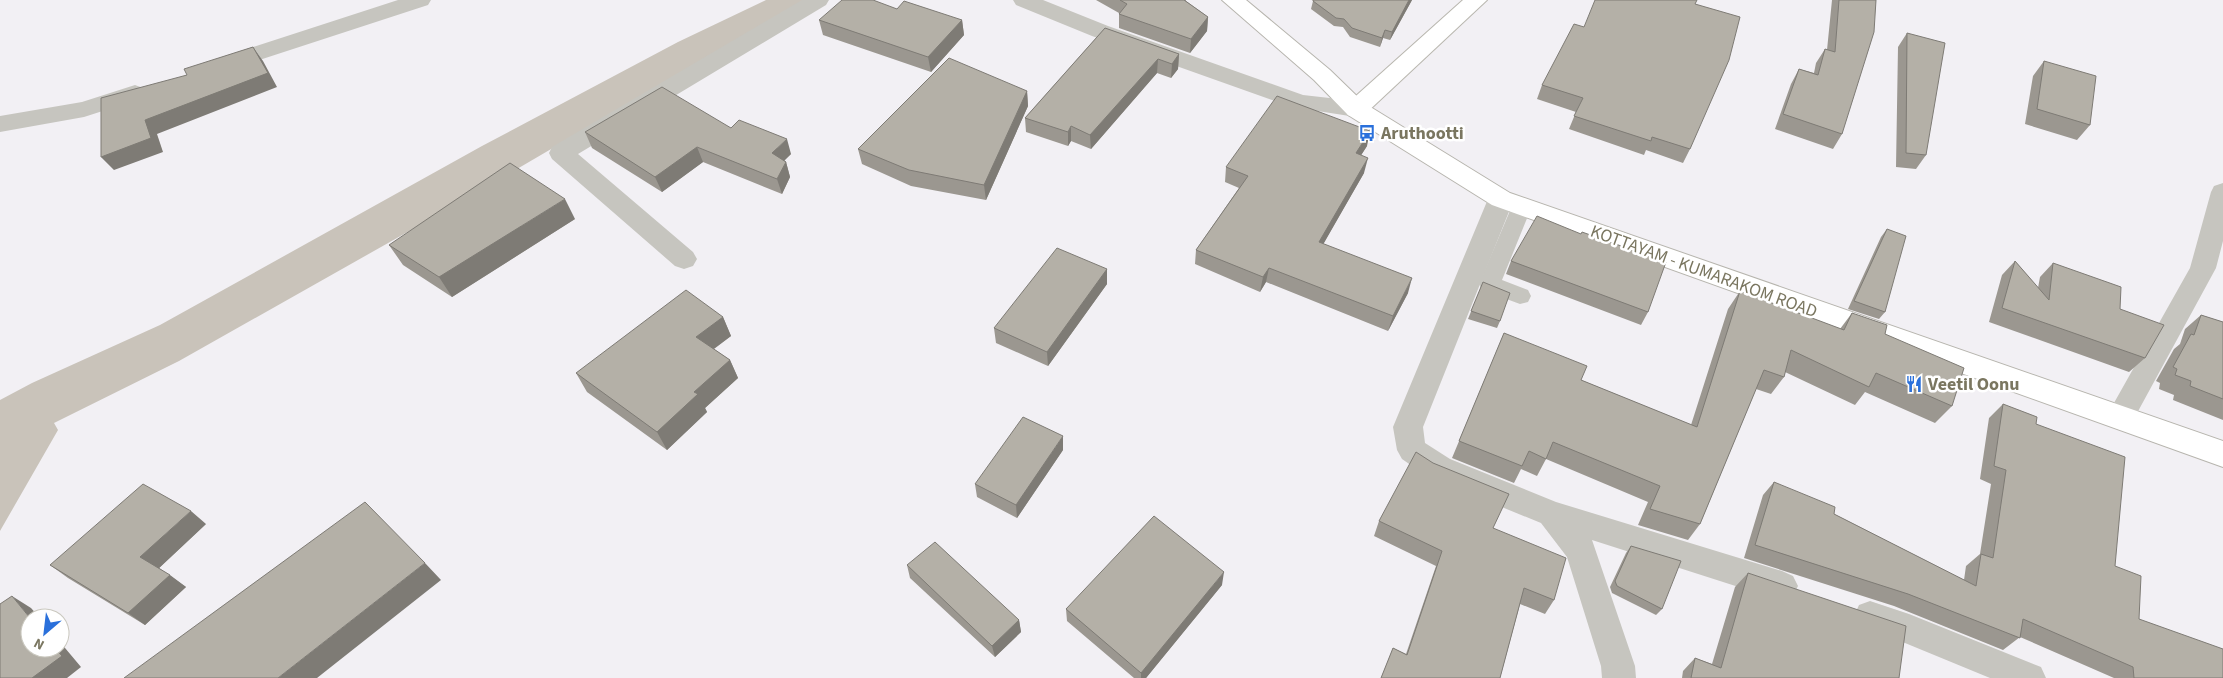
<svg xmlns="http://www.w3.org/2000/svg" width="2223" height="678" viewBox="0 0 2223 678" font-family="'Source Sans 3',sans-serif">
<rect width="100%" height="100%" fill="#f2f0f4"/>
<path fill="#c9c3ba" d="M766,0h40l-347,203 -280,158 -125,62 4,7 -58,101v-131l32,-17 128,-58 322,-179 196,-104z"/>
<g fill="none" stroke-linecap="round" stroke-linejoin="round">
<g stroke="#b9b7af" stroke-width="2">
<path id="secondary" d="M1463,0h24l-123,115 -8,2 -8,-2 -4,-6 4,-6z"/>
</g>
<g stroke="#b7b5ae" stroke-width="2">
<path id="primary" d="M1222,0h24l84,70 34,33 146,90 713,248v26l-731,-262 -144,-90 -34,-35z"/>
</g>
<path fill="#c6c5bf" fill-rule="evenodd" d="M1522,199l7,2 3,5 -30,74 26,10 3,6 -3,6 -8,2 -38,-14 -3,-6 33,-78 3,-5z"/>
<path fill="#c6c5bf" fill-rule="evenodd" d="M398,0h33l-3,5 -199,65 -8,2 -8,-2 -3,-5 3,-5z
M802,0h27l-3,5 -248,149 115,98 4,7 -4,7 -9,3 -9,-3 -123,-107 -3,-6 3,-6z
M1013,0h30l65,26 195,69 53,6 8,2 4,6 -4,6 -8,2 -64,-10 -200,-71 -76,-31z
M135,85l8,3 4,5 -4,5 -59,19 -84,15v-16l82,-14z
M2223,183v58l-7,27 -86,158 -10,4 -10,-4 -4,-8 4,-8 80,-142 21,-76 3,-6z
M1501,190l9,3 4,6 -91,228 2,16 25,16 106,43 226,69 11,5 5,10 -5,10 -11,5 -190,-61 43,126 1,12h-34l-1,-12 -34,-109 -26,-34 -113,-46 -26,-18 -5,-9 -4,-23 95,-228 4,-6z
M1870,601l39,13 132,53 5,11h-56l-85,-35 -46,-16 -5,-11 5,-11z"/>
<use href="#secondary" fill="#fff" fill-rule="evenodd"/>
<use href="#primary" fill="#fff" fill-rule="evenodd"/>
</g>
<path fill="#9b9790" d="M1096,0h90v1l22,16 -1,14 -17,22 -71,-25v-15z
M1412,0l-22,40 -7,-2 -3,9 -30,-10 -7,-10 -9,-1 -23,-17 2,-8z
M1832,0h44l-34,134 -9,15 -58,-20 16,-45 8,-15 15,4 2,-10 9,-14 2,1z
M1695,4l-5,145 -7,14 -37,-13 -2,5 -75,-26 7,-17 -39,-13 5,-14 42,-58z
M897,9l65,11 2,15 -33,37 -108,-37 -4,-15z
M1105,28l74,26 -1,15 -7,9 -14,-5 -66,76 -20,-8 -3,5 -42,-14 -1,-14z
M1907,33l19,122 -10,14 -20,-2 2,-120z
M2044,61l46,64 -13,15 -52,-16 8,-48z
M1027,91l1,15 -42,94 -75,-14 -49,-22 -4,-15z
M731,128l60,26 -7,6 2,2 4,15 -8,17 -79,-32 -41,30 -70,-44 -7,-16z
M1367,146l-6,9 3,18 -41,71 85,49 -20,38 -122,-49 -6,10 -65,-28 1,-14 43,-62 -14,-6 1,-15z
M575,219l-123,78 -49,-32 -14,-20z
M1887,229l-2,83 -6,7 -31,-10 33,-72z
M1581,234l67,78 -7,13 -135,-51 5,-13z
M2015,261l23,27 2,-11 13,-14 67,46 25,49 -16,14 -140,-50 13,-47z
M1107,269v15l-59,82 -52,-23 -2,-15z
M1483,282l17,39 -3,7 -29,-9z
M1740,291l100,38 12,-16 33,21 67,72 -17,17 -70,-31 -10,13 -70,-33 -1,5 -13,17 -15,-5 -56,135 -12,16 -50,-15 10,-23 -102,-43 -9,17 -16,-7 -7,14 -62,-25 52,-125 77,47 110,45 37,-116z
M2201,315l22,7v98l-50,-20 1,-5 -15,-6 1,-6 -4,-2 18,-32 6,-5 5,-15z
M723,317l8,19 -17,13 16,11 8,18 -33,30 2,4 -40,38 -80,-58 -11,-19z
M2003,404l33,20 79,142 24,53 84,59h-109l-94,-41 -17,13 -109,-44 -150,-48 19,-63 11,-13 60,32 130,66 2,-14 14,-12 11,-70 -11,-5 9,-61z
M1063,450l-46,68 -40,-21 -2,-13z
M1379,521l114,7 61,72 -9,14 -25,-10 -20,74h-119l12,-30 13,6 30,-88 -62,-30z
M206,524l-47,44 27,19 -41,38 -77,-47 -18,-13z
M1631,546l31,63 -6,6 -44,-22 -2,-6 16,-34z
M907,565l112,55 2,12 -26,25 -85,-79z
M1748,573l151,105h-217l1,-7 12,-13 17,6 23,-77z
M1222,585l-76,93h-12l-67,-57 -1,-12z"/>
<path fill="#7e7b75" d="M1409,0h3l-22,40 2,-8z
M1208,17l-1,14 -17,22 1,-14z
M962,20l2,15 -33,37 -3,-15z
M1385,30l-2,8 -3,9 2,-9z
M253,47l10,14 14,26 -120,47 6,18 -49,18 -13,-13 44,-37z
M1179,54l-1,15 -7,9 1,-14z
M1158,59l-1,14 -66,76 -1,-14z
M1027,91l1,15 -42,94 -2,-15z
M1071,126v15l-3,5v-14z
M1370,131l-3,15 -14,22 3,-15z
M787,139l4,15 -14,14 -5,-15z
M697,147l6,15 -41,30 -7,-15z
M1368,158l-4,15 -48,84 3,-15z
M786,162l4,15 -8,17 -5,-15z
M565,199l10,20 -123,78 -13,-20z
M1269,268l-3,14 -6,10 3,-15z
M1107,269v15l-59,82 -1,-14z
M1412,278l-4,15 -20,38 5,-15z
M723,317l8,19 -27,20 -8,-19z
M730,360l8,18 -33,30 2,4 -40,38 -10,-18 37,-40z
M1063,436v14l-46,68 -1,-13z
M191,511l15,13 -49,46 -17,-13z
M425,563l16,17 -124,98h-39z
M1224,572l-2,13 -76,93h-5v-5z
M170,575l16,12 -41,38 -17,-12z
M12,596l19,12 9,10h-10z
M1019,620l2,12 -26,25 -3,-11z
M60,642l21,25 -14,11h-35l23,-30h5z"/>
<path fill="#b4b0a7" stroke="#7e7b75" d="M842,0h31l24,9 7,-8 58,19 -34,37 -109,-37z
M1120,0h64l24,17 -17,22 -72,-25 8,-10z
M1313,0h96l-17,32 -7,-2 -3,8 -30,-10 -8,-9 -8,-1 -23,-17z
M1595,0h102l-2,4 45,13 -11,43 -39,89 -38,-12 -1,4 -77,-25 9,-18 -41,-13 32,-61 10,3z
M1839,0h37l-2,32 -32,102 -59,-20 16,-45 19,6 7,-26 10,3z
M1105,28l74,26 -7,10 -14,-5 -68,76 -19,-9 -3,6 -43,-14z
M1907,33l38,10 -19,112 -20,-2z
M253,47l15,26 -123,47 6,18 -50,19v-59l86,-23 -3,-6z
M949,58l78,33 -43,94 -75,-15 -51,-21z
M2044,61l52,15 -6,49 -53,-16z
M662,87l69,41 8,-8 48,19 -15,14 14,9 -9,17 -80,-32 -42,30 -70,-45z
M1277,96l93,35 -14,22 12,5 -49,84 93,36 -19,38 -124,-48 -6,9 -67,-27 52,-74 -22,-9z
M510,163l55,36 -126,78 -50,-32z
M1537,216l44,18 1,-2 84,30 -18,50 -137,-51z
M1887,229l19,7 -21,76 -31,-11z
M1057,248l50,21 -60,83 -53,-24z
M2015,261l34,39 4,-37 68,24 -1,22 44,16 -19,33 -143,-50z
M1483,282l27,11 -10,28 -29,-10z
M686,290l37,27 -27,20 34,23 -36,32 4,2 -41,38 -81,-59z
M1740,291l104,39 8,-17 35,12 -2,9 79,34 -12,38 -76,-33 -7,14 -78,-37 -7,27 -20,-7 -64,154 -50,-15 10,-23 -107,-44 -7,17 -17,-8 -7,15 -63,-25 45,-108 83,33 -6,14 116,47z
M2201,315l22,7v77l-33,-13 1,-5 -16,-6 2,-6 -4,-2 18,-33 3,1z
M2003,404l34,13 -1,7 89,33 -10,109 26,10 -2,43 84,30v29h-89l-1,-11 -110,-48 -3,19 -112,-44 -153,-49 19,-63 61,25 -1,7 142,72 5,-32 12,4 13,-88 -12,-4z
M1023,417l40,19 -47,69 -41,-21z
M1416,452l17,11 76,31 -16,34 73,30 -12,42 -30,-12 -24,90h-119l12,-30 14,7 35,-104 -63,-30z
M143,484l48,27 -51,46 30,18 -42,38 -78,-48z
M365,502l60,61 -147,115h-154z
M1154,516l70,56 -83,101 -75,-64z
M935,542l84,78 -27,26 -85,-81z
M1631,546l50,15 -19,48 -45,-23 -2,-5z
M1748,573l158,53 -7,52h-208l4,-20 26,10z
M12,596l18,22v30h25l7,8 -30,22h-32v-74z"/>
<defs>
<g id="bus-bare" transform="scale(1.35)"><path d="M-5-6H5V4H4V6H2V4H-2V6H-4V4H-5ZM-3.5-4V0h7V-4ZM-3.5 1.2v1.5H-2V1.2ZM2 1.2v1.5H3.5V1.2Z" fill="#2a70db" stroke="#fff" stroke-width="2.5" paint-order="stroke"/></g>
<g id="restaurant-bare" transform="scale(1.35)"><path d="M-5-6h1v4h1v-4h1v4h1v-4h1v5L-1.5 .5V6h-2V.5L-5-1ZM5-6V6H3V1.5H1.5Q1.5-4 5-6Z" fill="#2a70db" stroke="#fff" stroke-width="2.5" paint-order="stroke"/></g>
</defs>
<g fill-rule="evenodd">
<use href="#bus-bare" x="1367" y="133"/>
<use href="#restaurant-bare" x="1914" y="384"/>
</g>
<g text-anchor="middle" stroke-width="5" stroke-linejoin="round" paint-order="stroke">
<g font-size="18" font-weight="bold" fill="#7a7660" stroke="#fff" text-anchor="start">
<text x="1381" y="139">Aruthootti</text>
<text x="1928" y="390">Veetil Oonu</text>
</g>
<g font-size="18" fill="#7a7660" stroke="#fff">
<text transform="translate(1704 271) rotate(20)" y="6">KOTTAYAM - KUMARAKOM ROAD</text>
</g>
</g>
<g transform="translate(45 633) rotate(208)"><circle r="24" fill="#ffffff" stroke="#cac8bf"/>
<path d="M0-4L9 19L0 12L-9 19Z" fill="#2a70db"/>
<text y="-8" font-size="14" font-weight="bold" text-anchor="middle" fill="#7a7660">N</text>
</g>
</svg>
